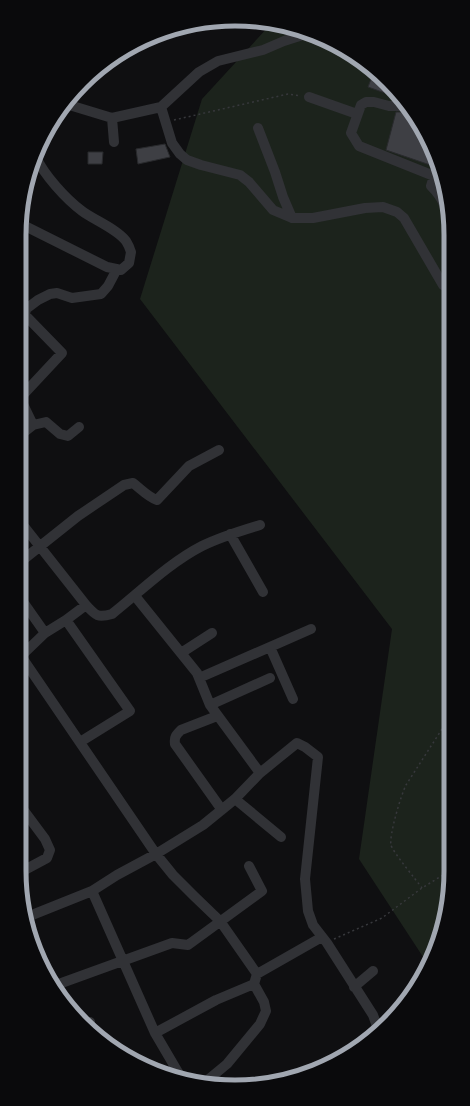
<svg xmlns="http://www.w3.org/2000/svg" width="470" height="1106" viewBox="0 0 470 1106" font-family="'Exo 2',sans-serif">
<rect width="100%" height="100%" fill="#0f0f11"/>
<path fill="#1c231c" d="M269,26l36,5 61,32 40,40 28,49 15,55 2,664 -12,70 -12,22 -68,-104 33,-230 -252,-330 62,-200z"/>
<path fill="#3e3f44" stroke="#292a2d" d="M374,71l4,5 24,23 -34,-12z
M396,112h11l6,2 21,38 5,16 -53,-18z
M165,144l5,13 -32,7 -2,-15z
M88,152h15l-1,12h-14z"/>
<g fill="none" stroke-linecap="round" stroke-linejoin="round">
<path stroke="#37383c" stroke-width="1.5" stroke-dasharray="2 3" stroke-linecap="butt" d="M174,120l114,-26 13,2
M422,888c-5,-7 -30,-37 -31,-43 -2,-10 10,-50 15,-60l45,-70
M334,939l48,-21 40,-30 29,-18"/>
<path stroke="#313236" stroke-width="10" d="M309,97l48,17
M66,104l46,14 49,-11 38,-35 19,-11 45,-11 21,-9 25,-8
M408,106h-19l-15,-4h-8l-5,3 -10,28 8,13 75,30 9,7
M161,107l11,36 8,11 7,6 14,5 39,10 9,7 24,28 19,8h21l52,-10 18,-1 14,5 7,6 39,67 6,3
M112,118l2,24
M258,128l17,44 8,25 9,21
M438,177l-4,-1 -3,10c15,15 15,24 18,44
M21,224l86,43 14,3 8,-7 2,-11c-1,-3 -3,-8 -5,-11 -9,-12 -32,-21 -44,-30 -16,-12 -38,-36 -46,-54
M33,425l-13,-27 42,-45 -37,-38 1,-6 12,-9 12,-6 7,-1 15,5 29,-4 7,-8 9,-17
M19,436l14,-11 13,-3 14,12 8,2 11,-9
M19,520l67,85c10,11 12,13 26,9 29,-23 57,-51 90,-68 18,-9 38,-15 58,-21
M230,534l33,58
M19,563l59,-47 46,-31 9,-2c8,6 15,14 24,17l32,-34 30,-16
M19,596l26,37 -26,25
M66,620l64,91 -50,31
M45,633l21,-13 20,-15
M270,647l23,52
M181,653l31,-20
M21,656l135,198 17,21 21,21 26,25 37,53
M199,678l112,-49
M210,705l60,-27
M217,716l-36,14c-5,5 -7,7 -6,14l47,66
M260,773l37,-30 8,4 13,10 -13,122 3,32 5,14 14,18 46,72 5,14
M235,799l46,38
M19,804l26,35 5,11 -3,8 -28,15
M92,891l63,142 27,46
M27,917l65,-26 25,-16 39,-21 47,-29 32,-26 25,-26 -50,-68 -13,-32 -62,-77
M56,985l116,-42 16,2 74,-54 -13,-25
M354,987l19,-16
M86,1024l4,-2
M155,1033l61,-33 38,-16 3,-10 65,-37
M204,1083l23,-19 33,-40 6,-13 -2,-9 -10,-18"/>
</g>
<path d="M0 0H470V1106H0ZM235 26H235A209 209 0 0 1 444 235V871A209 209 0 0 1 235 1080H235A209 209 0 0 1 26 871V235A209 209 0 0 1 235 26Z" fill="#0a0a0c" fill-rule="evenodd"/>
<path fill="none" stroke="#a1a7b1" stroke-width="5" d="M235 26H235A209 209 0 0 1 444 235V871A209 209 0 0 1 235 1080H235A209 209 0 0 1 26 871V235A209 209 0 0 1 235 26Z"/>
</svg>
